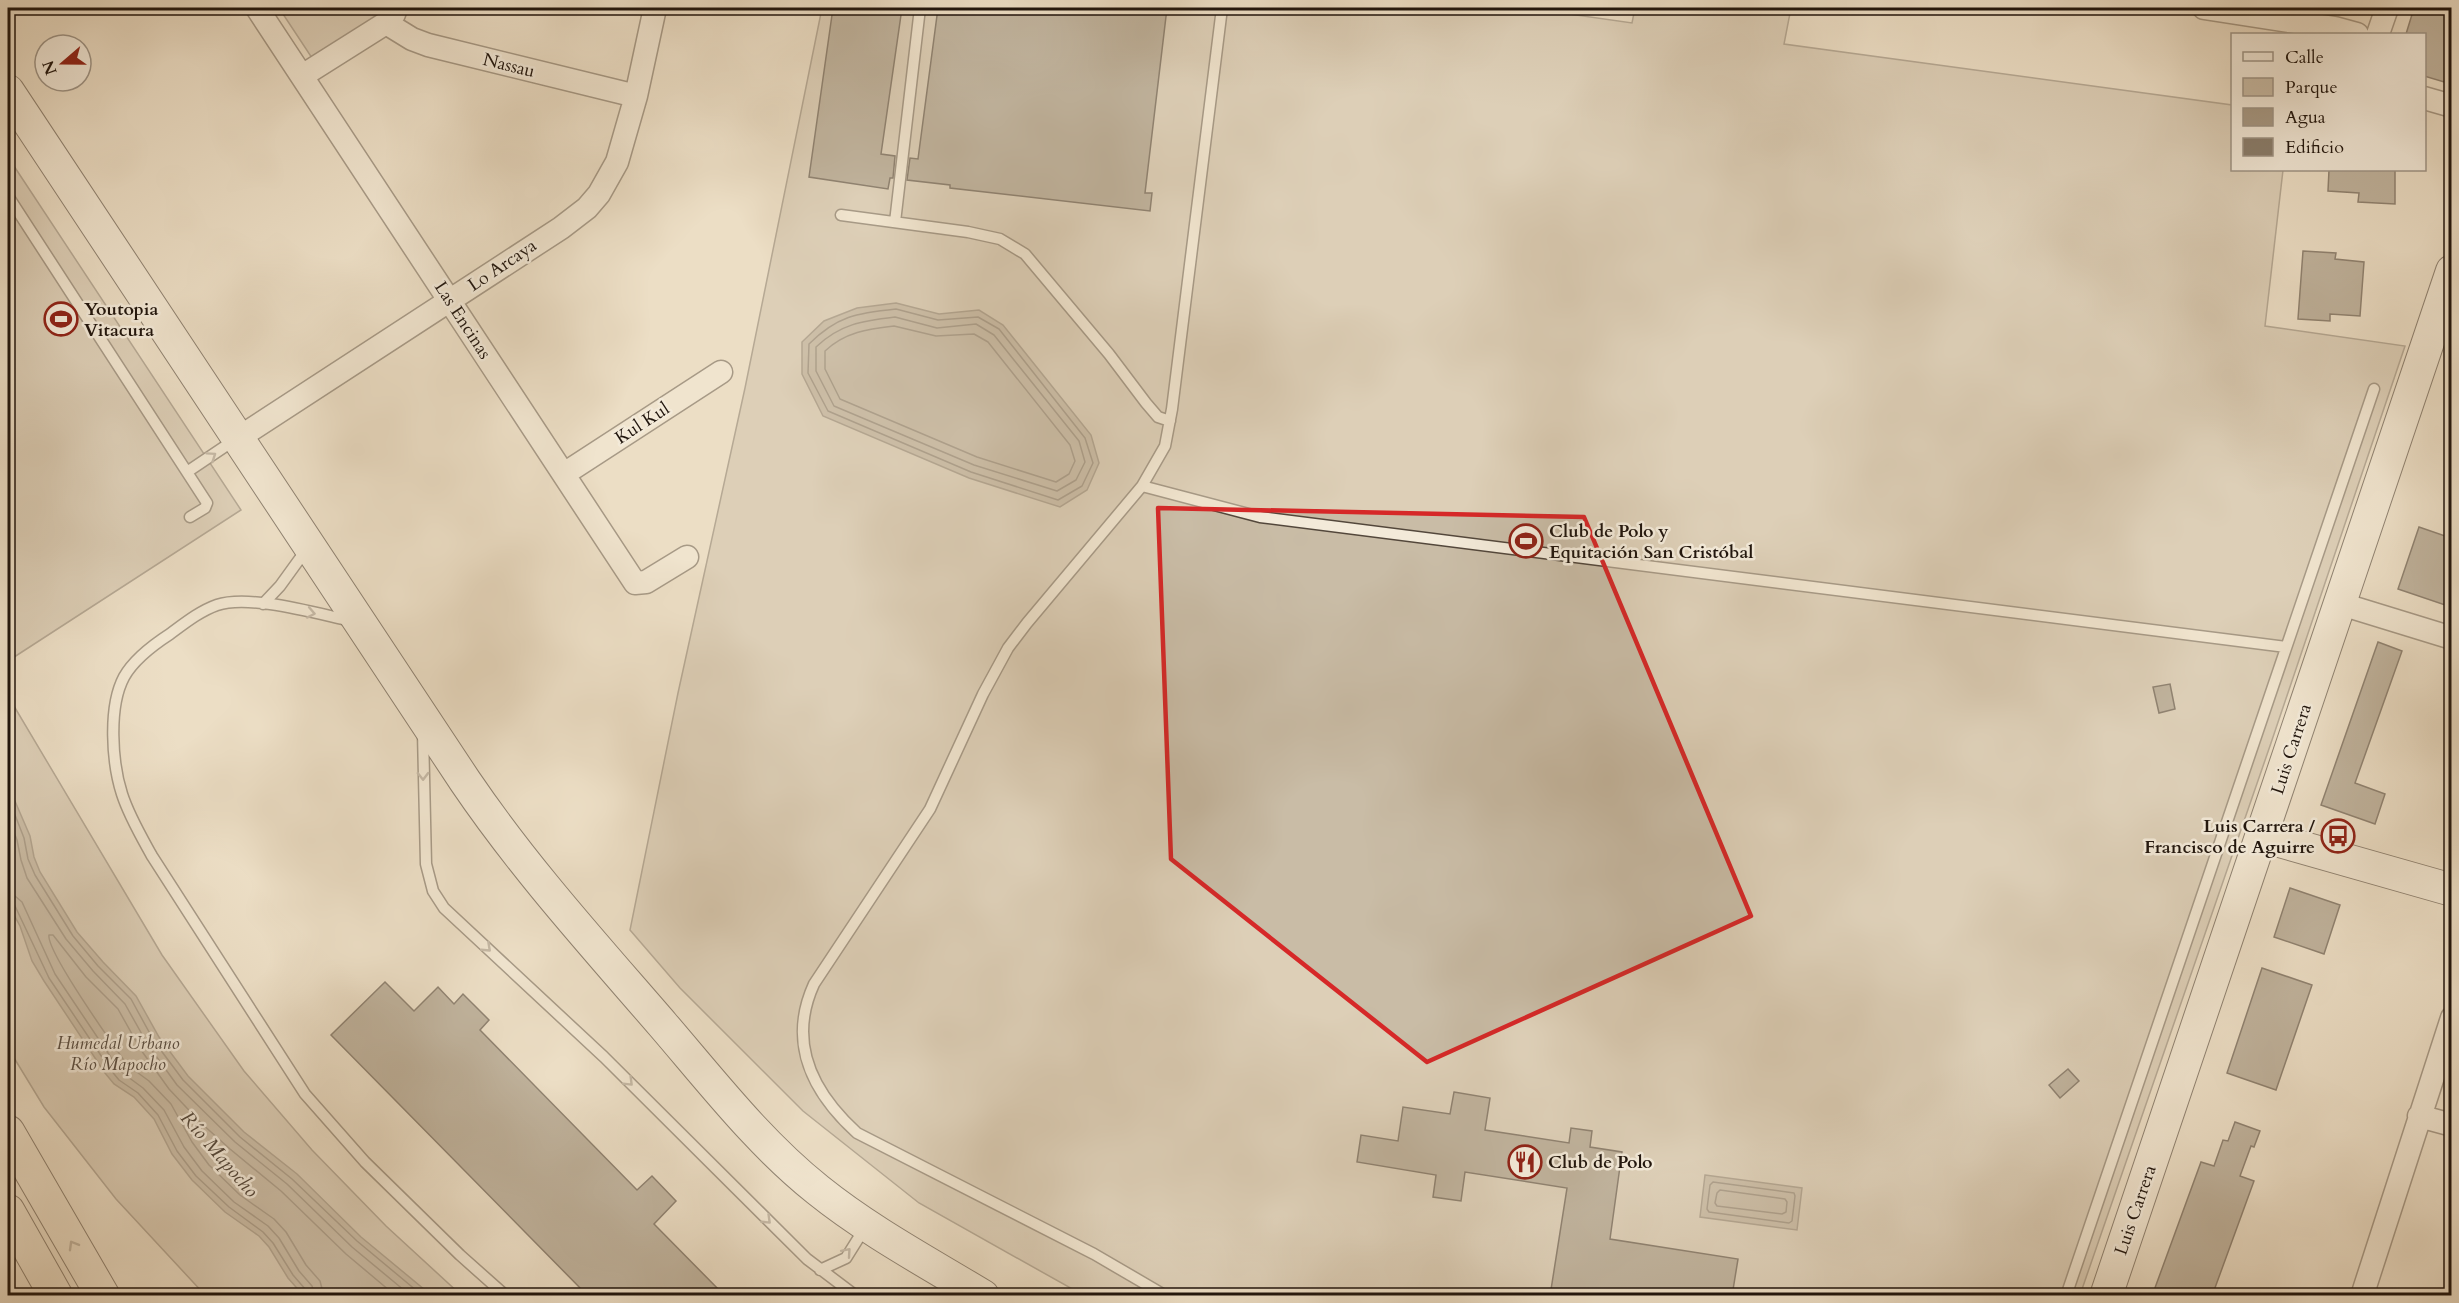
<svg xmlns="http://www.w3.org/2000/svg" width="2459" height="1303" viewBox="0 0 2459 1303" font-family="Cardo,serif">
<rect width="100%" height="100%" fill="#ecdec5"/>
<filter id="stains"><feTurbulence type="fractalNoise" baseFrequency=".00333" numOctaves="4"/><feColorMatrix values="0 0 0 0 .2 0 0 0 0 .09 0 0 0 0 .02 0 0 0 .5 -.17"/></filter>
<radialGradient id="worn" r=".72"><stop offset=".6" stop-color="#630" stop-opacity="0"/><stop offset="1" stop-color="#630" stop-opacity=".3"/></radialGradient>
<path fill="#c9bca6" stroke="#74685a" stroke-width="1.5" d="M279,8h101l-2,9 -66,41z
M822,8h705l105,15 3,-15h156l-7,36 448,61v65h51l-18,156 140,20 -134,397 -191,552h-997l-164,-92 -116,-92 -123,-123 -50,-58 48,-237 67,-305z
M8,157l233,353 -233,151z
M8,696l154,259 82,116 68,79 74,76 75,69h-256l-89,-96 -72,-92 -36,-59z"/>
<path fill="#a79a86" stroke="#716556" stroke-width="1.5" d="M896,303l43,11 40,-4 24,15 88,110 8,28 -12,27 -27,17 -91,-29 -146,-62 -21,-42v-32l22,-21 33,-13z
M8,785l22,51 4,21 6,15 37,60 26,30 33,34 23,41 29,39 56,56 53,42 64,63 70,58h-128l-15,-17 -19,-31 -10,-11 -34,-24 -33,-32 -20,-26 -18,-35 -20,-22 -20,-13 -9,-11 -61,-92 -12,-20 -12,-35 -12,-22z
M1705,1175l97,13 -5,42 -97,-13z"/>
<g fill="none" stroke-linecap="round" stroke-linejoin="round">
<path stroke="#64584a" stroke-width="1.5" d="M896,309l42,11 40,-3 21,12 86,109 8,25 -11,23 -24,14 -87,-28 -143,-61 -20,-38 1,-29c28,-28 48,-31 87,-35z
M895,317l42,11 39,-4 18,11 85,106 6,21 -9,18 -19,11 -83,-26 -140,-59 -18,-35v-24c24,-23 46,-26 79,-30z
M894,326l42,10 38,-2 14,8 82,103 5,16 -6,13 -13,8 -79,-25 -137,-58 -15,-30v-18c20,-19 43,-22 69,-25z
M8,797l16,41 4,21 7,16 38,61 25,30 33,33 23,42 29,39 57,57 52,42 65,62 66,55
M8,817l9,23 4,20 6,18 39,61 27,32 32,33 23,41 29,40 58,57 52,42 65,63 59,49
M8,895l7,1 7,6 33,72 61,91 8,9 19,14 21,22 20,37 18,24 32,31 34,24 11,12 20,33 13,15 3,10
M8,902l7,4 34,72 61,91 9,11 19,13 20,22 19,36 19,25 33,31 34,25 10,11 20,32 13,15 1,6
M1713,1182l81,11 1,3 -3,25 -3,2 -80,-11 -2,-3 3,-24z
M1720,1190l65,9 2,3 -1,10 -4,2 -65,-8 -2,-3 2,-10z
M324,1296l-4,-15 -14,-16 -20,-33 -12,-13 -34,-24 -31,-30 -17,-23 -21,-38 -22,-23 -19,-14 -7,-8c-13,-19 -77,-108 -74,-124h4l33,42 32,32 23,41 28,39 32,34 29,26 51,42 65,63 50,42"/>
</g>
<path fill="#8a7e6d" stroke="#20150d" stroke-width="1.5" d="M833,8h69l-21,146 14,2 -2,22h-3l-2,11 -79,-12z
M938,8h229l-22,185h7l-2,18 -200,-23v-3l-43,-5 3,-22 8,1z
M2414,8h37v76l-27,-8v-42h-18z
M2329,170h66v34l-37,-2 1,-9 -31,-2z
M2303,251l33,2 -1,6 29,3 -4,54 -30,-2v7l-32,-2z
M2419,527l32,11v69l-53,-18z
M2378,642l24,9 -47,132 30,11 -10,30 -54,-19z
M2170,684l5,25 -16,4 -6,-26z
M2290,888l50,17 -16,49 -50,-17z
M2262,968l50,17 -36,105 -49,-17z
M385,982l29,29 24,-24 16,17 9,-10 26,26 -9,10 157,160 15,-14 24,25 -22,23 71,72h-137l-257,-261z
M2068,1069l11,12 -19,17 -11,-13z
M1454,1092l36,6 -5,32 84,13 2,-15 21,3 -2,16 32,5 -12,87 128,20 -6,37h-182l17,-108 -102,-16 -4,29 -28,-4 3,-22 -79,-13 4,-27 37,6 5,-34 47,7z
M2235,1122l25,9 -6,16 -3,-1 -11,30 14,5 -42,115h-60l49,-134 13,4 9,-26 5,1z"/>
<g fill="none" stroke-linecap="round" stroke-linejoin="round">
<g stroke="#53473b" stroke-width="13">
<path id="lane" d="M8,196l199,307 -2,5 -15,9
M841,215l127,17 32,7 25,15 84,100 37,49 12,14 12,4
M895,222l25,-214
M187,472l49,-33
M1142,486l118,31 1026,130
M263,604l17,-18 26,-36
M352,621c-34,-7 -102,-27 -135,-16 -17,6 -32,18 -47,29 -17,11 -36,25 -46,43 -16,30 -12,86 -2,117 7,22 19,42 30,62l153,238 60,68 95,93 46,41
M423,733l3,131 7,27 11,17 160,149 203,202 49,37
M820,1270l26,-12 20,-32
M1166,1296l-72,-42 -237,-121c-44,-40 -70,-90 -43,-149l116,-175 53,-115 25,-46 19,-25 115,-137 23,-40 7,-37 50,-401
M2066,1296l308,-907"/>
</g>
<g stroke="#53473b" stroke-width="25">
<path id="street" d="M257,8l378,575 11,-1 41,-25
M2204,8l131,20 22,6
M386,23l26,16 16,6 208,51
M2378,34l9,-26
M302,76l84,-53 8,-9 2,-6
M2424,98l28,8
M237,439l324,-211 26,-20 12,-14 18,-32 19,-66 19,-88
M564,474l157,-102
M2338,603l114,35
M2419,1116l33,9
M2362,1296l90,-278"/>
</g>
<g stroke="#20150d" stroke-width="34">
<path id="secondary" d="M8,91l457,690c59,87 129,164 198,244 49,57 96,118 155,165 51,41 109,72 165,106
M2262,836l190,54
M2106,1296l346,-1025"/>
</g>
<g stroke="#20150d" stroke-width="35">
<path id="highway" d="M8,1132l95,164
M8,1211l48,85"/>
</g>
<use href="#lane" stroke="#f3ead9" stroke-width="10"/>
<use href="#street" stroke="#f3ead9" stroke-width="22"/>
<use href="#secondary" stroke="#f3ead9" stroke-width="32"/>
<use href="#highway" stroke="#ecdec5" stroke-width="33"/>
</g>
<defs><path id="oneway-chevron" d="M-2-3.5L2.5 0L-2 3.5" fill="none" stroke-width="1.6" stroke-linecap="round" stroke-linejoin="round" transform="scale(1.5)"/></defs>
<g stroke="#948a7d">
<use href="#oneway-chevron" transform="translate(212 456) rotate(-34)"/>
<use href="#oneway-chevron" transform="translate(311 613) rotate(11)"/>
<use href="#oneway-chevron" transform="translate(423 776) rotate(89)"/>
<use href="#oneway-chevron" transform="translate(487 948) rotate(43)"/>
<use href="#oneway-chevron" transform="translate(629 1082) rotate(45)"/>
<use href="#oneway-chevron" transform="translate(767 1220) rotate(44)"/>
<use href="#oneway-chevron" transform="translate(847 1252) rotate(-49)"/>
</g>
<use stroke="#908472" href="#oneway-chevron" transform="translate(73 1245) rotate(-120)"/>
<path d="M0 0H2459V1303H0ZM1158,508l426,9 167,399 -324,146 -256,-203z" fill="#ecdec5" fill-opacity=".55" fill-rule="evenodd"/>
<path fill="none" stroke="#d62828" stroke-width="4.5" stroke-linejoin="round" d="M1158,508l426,9 167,399 -324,146 -256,-203z"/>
<defs>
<g id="stadium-ring" transform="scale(1.725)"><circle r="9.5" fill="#f3ead9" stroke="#8f2418" stroke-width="1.5"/><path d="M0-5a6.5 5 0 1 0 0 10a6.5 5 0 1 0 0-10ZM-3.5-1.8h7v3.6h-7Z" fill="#8f2418"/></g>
<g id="bus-ring" transform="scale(1.725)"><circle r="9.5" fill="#f3ead9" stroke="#8f2418" stroke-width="1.5"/><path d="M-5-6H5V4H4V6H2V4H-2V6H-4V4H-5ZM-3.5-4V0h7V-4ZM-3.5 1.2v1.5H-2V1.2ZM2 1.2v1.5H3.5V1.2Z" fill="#8f2418"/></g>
<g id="restaurant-ring" transform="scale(1.725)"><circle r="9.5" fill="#f3ead9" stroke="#8f2418" stroke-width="1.5"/><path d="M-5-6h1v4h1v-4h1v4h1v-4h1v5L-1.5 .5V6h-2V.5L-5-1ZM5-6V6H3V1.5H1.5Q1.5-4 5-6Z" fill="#8f2418"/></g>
</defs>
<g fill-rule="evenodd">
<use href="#stadium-ring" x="61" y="319"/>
<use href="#stadium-ring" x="1526" y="541"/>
<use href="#bus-ring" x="2338" y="836"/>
<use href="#restaurant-ring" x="1525" y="1162"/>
</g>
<g text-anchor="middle" stroke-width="5" stroke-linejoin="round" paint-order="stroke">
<g font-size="18" fill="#20150d" stroke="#f3ead9">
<text transform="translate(509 65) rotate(14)" y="6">Nassau</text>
<text transform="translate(502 265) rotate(-34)" y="6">Lo Arcaya</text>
<text transform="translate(463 320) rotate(57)" y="6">Las Encinas</text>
<text transform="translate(642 423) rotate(-33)" y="6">Kul Kul</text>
<text transform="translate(2291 749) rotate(-72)" y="6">Luis Carrera</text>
<text transform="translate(2135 1210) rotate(-71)" y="6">Luis Carrera</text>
</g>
<g font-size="18" font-weight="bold" fill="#20150d" stroke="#f3ead9" text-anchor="start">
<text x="84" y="315">Youtopia<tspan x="84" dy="21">Vitacura</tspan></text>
<text x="1549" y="537">Club de Polo y<tspan x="1549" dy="21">Equitación San Cristóbal</tspan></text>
<text x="2315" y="832" text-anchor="end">Luis Carrera /<tspan x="2315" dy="21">Francisco de Aguirre</tspan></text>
<text x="1548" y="1168">Club de Polo</text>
</g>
<g font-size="18" font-style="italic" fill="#5b4f43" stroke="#f3ead9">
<text x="118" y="1049">Humedal Urbano<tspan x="118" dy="21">Río Mapocho</tspan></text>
</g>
<g font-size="20" font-style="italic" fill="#564a3d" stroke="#f3ead9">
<text transform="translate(220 1154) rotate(49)" y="7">Río Mapocho</text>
</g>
</g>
<rect width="2459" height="1303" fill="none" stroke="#ecdec5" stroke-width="30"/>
<rect x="9" y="9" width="2441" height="1285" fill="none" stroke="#20150d" stroke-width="3"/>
<rect x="15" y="15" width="2429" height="1273" fill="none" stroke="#20150d" stroke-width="1.5"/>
<rect x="2231" y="33" width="195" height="138" fill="#f3ead9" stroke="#9f9587" stroke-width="1.5"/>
<rect x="2243" y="52" width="30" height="9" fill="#f3ead9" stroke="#9f9587" stroke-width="1.5"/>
<text x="2285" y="63" font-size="18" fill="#20150d">Calle</text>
<rect x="2243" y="78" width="30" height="18" fill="#c9bca6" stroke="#9f9587" stroke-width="1.5"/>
<text x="2285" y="93" font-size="18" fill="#20150d">Parque</text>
<rect x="2243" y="108" width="30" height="18" fill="#a79a86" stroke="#9f9587" stroke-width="1.5"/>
<text x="2285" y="123" font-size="18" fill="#20150d">Agua</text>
<rect x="2243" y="138" width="30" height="18" fill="#8a7e6d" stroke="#9f9587" stroke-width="1.5"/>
<text x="2285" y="153" font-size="18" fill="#20150d">Edificio</text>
<g transform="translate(63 63) rotate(250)"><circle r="28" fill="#f3ead9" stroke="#9f9587" stroke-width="1.5"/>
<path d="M0-4.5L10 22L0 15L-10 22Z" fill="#8f2418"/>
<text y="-9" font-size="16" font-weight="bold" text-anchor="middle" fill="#20150d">N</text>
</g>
<rect width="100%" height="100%" filter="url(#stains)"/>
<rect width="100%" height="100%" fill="url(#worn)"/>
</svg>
